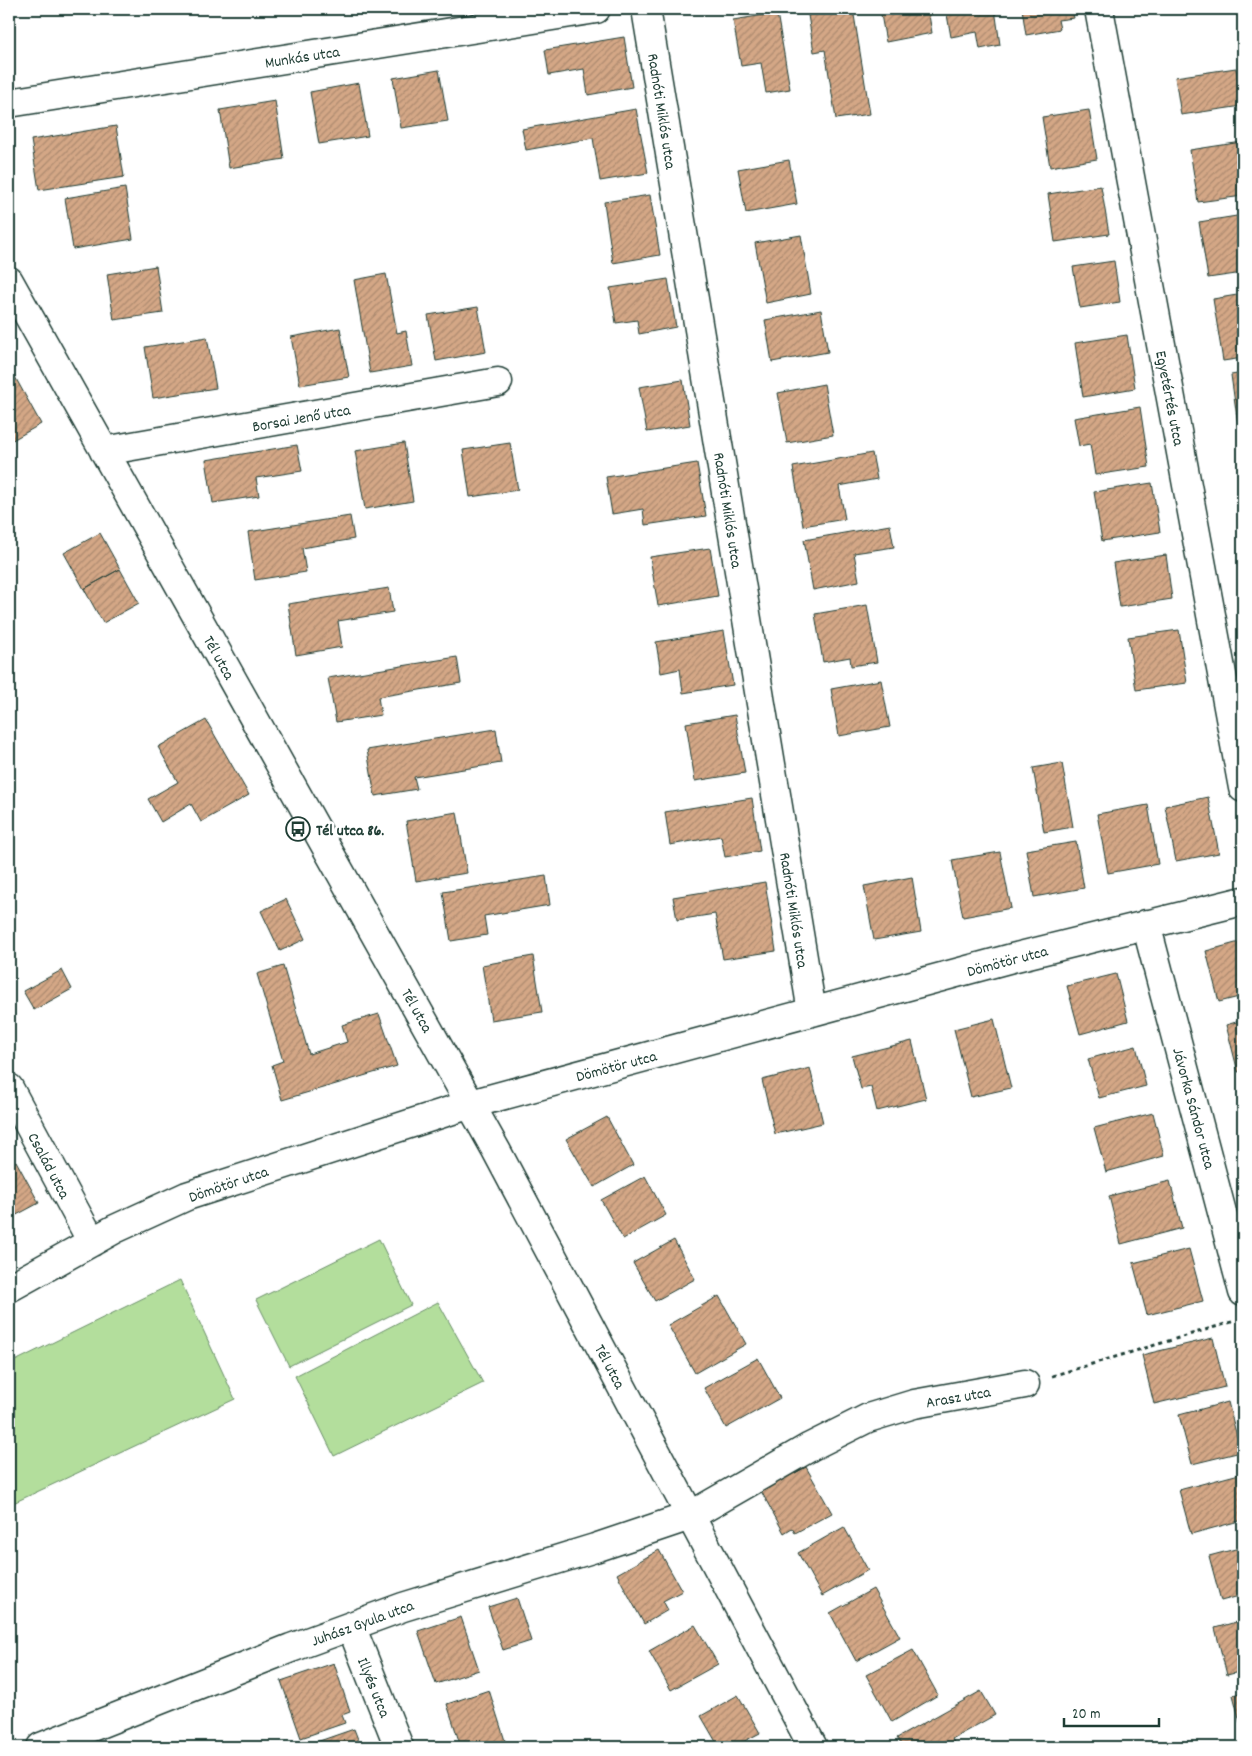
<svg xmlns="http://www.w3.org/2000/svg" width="1252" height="1756" viewBox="0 0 1252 1756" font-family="Dekko,sans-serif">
<defs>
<pattern id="building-hatch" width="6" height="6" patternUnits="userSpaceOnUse" patternTransform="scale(1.25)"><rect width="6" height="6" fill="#d4a786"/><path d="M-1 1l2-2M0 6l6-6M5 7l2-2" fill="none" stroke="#ab896e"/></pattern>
</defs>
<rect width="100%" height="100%" fill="#fff"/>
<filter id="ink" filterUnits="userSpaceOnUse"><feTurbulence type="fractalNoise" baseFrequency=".02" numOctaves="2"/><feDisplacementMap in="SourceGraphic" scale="10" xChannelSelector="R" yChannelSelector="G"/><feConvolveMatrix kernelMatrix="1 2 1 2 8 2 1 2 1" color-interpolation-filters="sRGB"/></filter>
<g filter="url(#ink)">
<path fill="#b3de9c" stroke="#698e68" d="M379,1239l32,66 -122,61 -33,-66z
M180,1280l55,119 -226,106v-141z
M438,1302l45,81 -149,73 -39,-80z"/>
<path fill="url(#building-hatch)" stroke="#1f3d34" d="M807,9h46l17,105 -34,5 -11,-69 -11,2z
M880,9h48l4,24 -46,9z
M946,9h49l5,36 -20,4 -3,-17 -26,5z
M1022,9h50l2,9 -16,2 2,9 -34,6z
M777,13l13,76 -24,4 -5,-30 -20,3 -8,-46z
M624,37l8,50 -44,8 -4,-26 -35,6 -4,-25z
M1236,68l6,38 -61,9 -6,-38z
M439,70l9,51 -47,7 -8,-50z
M359,83l9,53 -49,8 -9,-52z
M275,101l9,58 -55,9 -9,-58z
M636,109l12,64 -48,8 -7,-43 -67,12 -4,-21z
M1089,110l8,49 -47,8 -8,-50z
M116,126l8,51 -85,13 -8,-50z
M1242,142l1,10v44l-45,6 -8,-52z
M789,160l8,44 -51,9 -8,-44z
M1101,186l8,48 -54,8 -7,-48z
M125,188l8,51 -60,10 -8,-51z
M650,195l10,60 -47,8 -9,-61z
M1243,215v58l-35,5 -9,-56z
M801,235l10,59 -45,9 -11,-60z
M1114,261l6,41 -40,6 -7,-41z
M156,266l7,47 -49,7 -7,-46z
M386,274l11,59 9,-2 6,35 -42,7 -16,-93z
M668,279l8,48 -37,7 -2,-14 -21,3 -6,-35z
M1243,294v64l-20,3 -10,-62z
M478,307l8,45 -50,9 -8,-46z
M821,310l7,42 -56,10 -7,-42z
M340,328l9,49 -49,8 -9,-48z
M1127,335l8,53 -52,9 -8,-54z
M207,337l9,51 -63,10 -8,-51z
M9,366l32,58 -32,18z
M1243,373v51l-5,1 -7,-50z
M683,380l7,45 -43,7 -8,-45z
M824,384l9,51 -46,8 -9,-50z
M1140,407l9,60 -54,8 -5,-31 -11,2 -5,-28z
M404,443l9,58 -48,8 -10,-58z
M510,443l8,47 -48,7 -7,-47z
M297,445l5,26 -46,7 3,18 -46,7 -7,-43z
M872,453l5,26 -38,7 6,33 -42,7 -10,-59z
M697,463l9,53 -61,9 -2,-16 -31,5 -6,-37z
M1152,483l8,49 -58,9 -8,-49z
M350,516l4,23 -52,9 4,24 -51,8 -7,-48z
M890,525l4,22 -40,6 5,28 -46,9 -9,-50z
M100,533l20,36 -36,20 -20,-36z
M710,548l8,48 -60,10 -8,-49z
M1166,555l6,44 -52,8 -7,-44z
M120,569l19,34 -36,20 -19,-34z
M389,588l4,24 -55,9 4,26 -46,8 -8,-51z
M867,605l10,57 -26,4 -1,-9 -27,5 -8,-48z
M1179,630l8,53 -51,7 -8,-53z
M724,631l9,54 -50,8 -3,-24 -19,4 -5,-31z
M457,657l4,26 -83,14 3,18 -45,7 -8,-44z
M881,680l9,47 -51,9 -8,-47z
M735,715l10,58 -50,8 -9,-58z
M206,720l43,75 -48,27 -10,-18 -30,18 -13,-23 30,-17 -20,-35z
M496,729l5,34 -87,14 3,12 -42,7 -8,-46z
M1062,763l11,64 -29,5 -11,-64z
M1208,797l11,56 -43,8 -11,-55z
M752,798l8,53 -35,6 -4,-21 -51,9 -5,-33z
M1148,805l10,59 -50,9 -11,-59z
M457,812l10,61 -51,8 -10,-60z
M1076,842l8,46 -50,9 -8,-47z
M1000,852l11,56 -48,9 -11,-57z
M546,876l4,29 -66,11 3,19 -36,6 -8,-49z
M912,877l9,55 -47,8 -10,-54z
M765,882l11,69 -53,8 -8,-45 -38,6 -4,-23z
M286,899l19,40 -25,12 -19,-40z
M1243,941v55l-24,6 -13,-51z
M533,956l9,56 -51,8 -9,-55z
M283,966l26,88 38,-12 -5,-17 37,-11 18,52 -115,34 -10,-35 11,-4 -26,-87z
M62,970l10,19 -38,21 -11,-19z
M1116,974l12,47 -48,13 -13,-48z
M994,1019l17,69 -40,9 -17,-68z
M1243,1020v51l-5,1 -12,-47z
M912,1041l14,58 -49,12 -6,-24 -10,2 -9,-33z
M1136,1046l10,40 -47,12 -11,-39z
M810,1068l13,55 -48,11 -13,-54z
M1153,1113l11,43 -58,16 -12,-44z
M607,1117l26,48 -39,22 -28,-48z
M16,1161l23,42 -30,16v-54z
M645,1176l21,39 -43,24 -22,-39z
M1170,1181l12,47 -61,16 -12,-48z
M674,1240l21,39 -40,22 -22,-38z
M1189,1249l14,52 -56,14 -14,-52z
M719,1296l27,48 -51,29 -27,-48z
M1213,1338l12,49 -71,17 -12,-49z
M758,1358l22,40 -54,30 -22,-40z
M1228,1402l13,50 -49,12 -13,-49z
M806,1467l26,46 -37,20 -3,-5 -8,5 -23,-42z
M1243,1473v47l-52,14 -12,-44z
M844,1527l24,43 -46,26 -24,-43z
M1243,1547v48l-22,6 -12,-45z
M659,1550l23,41 -19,10 5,9 -24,14 -27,-50z
M873,1589l27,48 -44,24 -26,-48z
M517,1598l14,43 -28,9 -15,-43z
M461,1617l18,53 -43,14 -18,-53z
M1243,1620v51l-16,4 -12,-47z
M695,1625l23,39 -47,26 -22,-39z
M913,1650l25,45 -46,27 -26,-47z
M334,1663l16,49 -8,3 3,8 -44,15 -20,-57z
M489,1690l18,57h-46l-14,-43z
M981,1691l14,24 -43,24 5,8h-54l-6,-9z
M1243,1692v41l-10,-38z
M738,1695l22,38 -27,14h-14l-18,-31z
M354,1729l7,18h-56v-1z"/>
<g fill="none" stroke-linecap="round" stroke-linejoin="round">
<g stroke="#1f3d34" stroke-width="31">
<path id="minor" d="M646,9l166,1003
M1099,9l144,779
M9,103l587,-94
M9,281l487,869 317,597
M104,451l394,-69
M1146,924l97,368
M9,1088l83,154
M9,1288l106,-59 72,-33 284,-92 541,-146 231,-57
M351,1626l48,121
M41,1747l250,-99 112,-41 192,-59 95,-32 120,-69 58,-29 46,-14 111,-20"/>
</g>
<path stroke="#1f3d34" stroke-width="3" stroke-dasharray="4 4" stroke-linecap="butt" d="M1052,1376l183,-55"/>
<use href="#minor" stroke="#fff" stroke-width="28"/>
</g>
</g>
<defs>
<g id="bus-ring" transform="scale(1.25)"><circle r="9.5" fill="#fff" stroke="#1f3d34" stroke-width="1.5"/><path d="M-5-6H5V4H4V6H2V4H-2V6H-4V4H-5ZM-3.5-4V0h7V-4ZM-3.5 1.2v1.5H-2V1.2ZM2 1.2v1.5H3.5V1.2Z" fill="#1f3d34"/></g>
</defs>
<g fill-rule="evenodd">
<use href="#bus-ring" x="298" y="829"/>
</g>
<g text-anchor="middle" stroke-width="5" stroke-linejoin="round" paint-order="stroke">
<g font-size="16" fill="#1f3d34" stroke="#fff">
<text transform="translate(302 56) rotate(-9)" y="6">Munkás utca</text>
<text transform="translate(663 111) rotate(81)" y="6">Radnóti Miklós utca</text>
<text transform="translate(1171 398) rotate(79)" y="6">Egyetértés utca</text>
<text transform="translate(301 417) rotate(-10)" y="6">Borsai Jenő utca</text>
<text transform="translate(729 510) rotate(81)" y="6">Radnóti Miklós utca</text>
<text transform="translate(220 657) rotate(61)" y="6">Tél utca</text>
<text transform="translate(795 910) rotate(81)" y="6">Radnóti Miklós utca</text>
<text transform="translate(1007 960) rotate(-15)" y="6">Dömötör utca</text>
<text transform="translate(418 1010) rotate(61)" y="6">Tél utca</text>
<text transform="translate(616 1065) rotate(-15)" y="6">Dömötör utca</text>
<text transform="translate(1195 1108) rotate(75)" y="6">Jávorka Sándor utca</text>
<text transform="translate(50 1165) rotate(62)" y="6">Család utca</text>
<text transform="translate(228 1183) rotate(-19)" y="6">Dömötör utca</text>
<text transform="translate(611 1366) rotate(62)" y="6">Tél utca</text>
<text transform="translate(958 1396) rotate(-10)" y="6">Arasz utca</text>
<text transform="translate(362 1622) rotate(-20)" y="6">Juhász Gyula utca</text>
<text transform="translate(375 1687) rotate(68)" y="6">Illyés utca</text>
</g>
<g font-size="16" font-weight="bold" fill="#1f3d34" stroke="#fff" text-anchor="start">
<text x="316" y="835">Tél utca 86.</text>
</g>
</g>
<rect width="1252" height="1756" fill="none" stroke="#fff" stroke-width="30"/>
<rect x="15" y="15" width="1222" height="1726" fill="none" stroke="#1f3d34" stroke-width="2" filter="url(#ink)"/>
<path d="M1064 1718v8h95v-8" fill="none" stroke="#1f3d34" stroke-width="2.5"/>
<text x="1072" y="1718" font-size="15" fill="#1f3d34" stroke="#ffffff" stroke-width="4" paint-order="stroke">20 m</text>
</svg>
